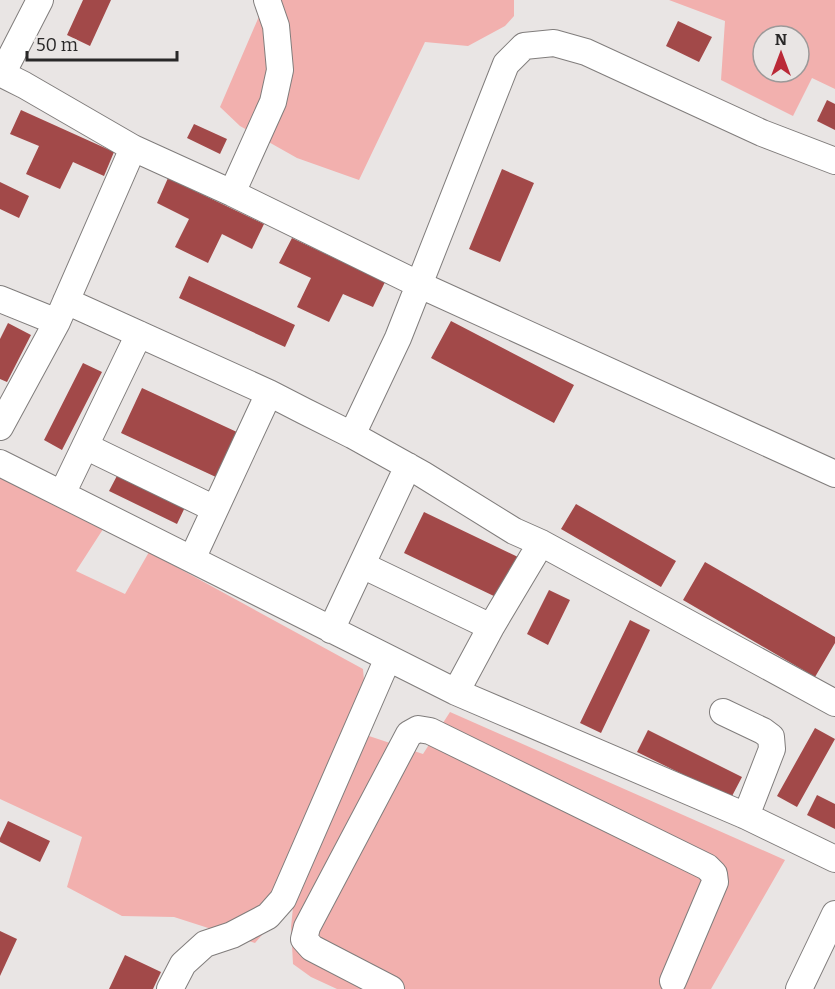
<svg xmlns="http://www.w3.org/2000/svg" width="835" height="989" viewBox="0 0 835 989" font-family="Bitter,serif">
<rect width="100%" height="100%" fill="#e9e5e4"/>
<path fill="#f2b0ae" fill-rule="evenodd" d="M266,0h248v16l-9,10 -37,20 -43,-4 -66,138 -62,-22 -57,-32 -20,-19z
M669,0h166v89l-23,-11 -19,38 -72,-36 4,-59zM763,36h36v36h-36z
M0,473l107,50 -31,48 49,23 24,-42 214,117 6,67 54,18 27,-42 335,148 -74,129h-374l-26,-12 -18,-13 -2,-37 3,-29 -39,45 -81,-26 -52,-1 -55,-29 15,-50 -82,-38z"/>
<path fill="#a24949" d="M83,0h28l-21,46 -23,-11z
M678,21l34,16 -13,25 -33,-16z
M827,100l8,4v26l-18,-9z
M21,110l93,42 -10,24 -31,-14 -13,27 -34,-15 13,-28 -29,-12z
M194,124l33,15 -7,15 -33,-16z
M502,169l32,14 -34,79 -31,-13z
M168,178l96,46 -12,25 -30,-15 -14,29 -33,-16 14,-28 -32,-16z
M0,182l29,14 -10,22 -19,-9z
M292,238l93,44 -12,25 -30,-13 -14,28 -32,-15 14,-29 -32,-15z
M189,276l106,49 -10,22 -106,-49z
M451,321l123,64 -20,38 -123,-65z
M8,323l23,12 -24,47 -7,-3v-40z
M83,363l19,9 -40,78 -18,-10z
M142,388l97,45 -21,45 -97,-45z
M120,470l67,33 -10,21 -68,-33z
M576,504l100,57 -15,26 -100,-58z
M424,512l94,45 -20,41 -94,-45z
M705,562l130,75v6l-20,34 -132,-77z
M549,590l21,10 -22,45 -21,-11z
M630,620l20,10 -49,103 -21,-10z
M815,728l20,11 -38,68 -20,-11z
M648,730l94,47 -11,21 -94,-46z
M817,795l18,9v25l-28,-14z
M8,821l42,20 -10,21 -40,-20v-4z
M0,931l17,8 -17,37z
M125,955l36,17 -8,17h-44z"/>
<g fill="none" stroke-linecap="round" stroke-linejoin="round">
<g stroke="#807d7c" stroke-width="28">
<path id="minor" d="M0,73l24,12 109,63 99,45 188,92 415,189
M2,74l38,-74
M232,193l41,-91 7,-32 -4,-44 -9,-26
M0,299l57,23
M66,301l203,92 35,18 48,24
M0,427l57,-105 76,-174
M85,446l130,63
M0,463l456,229 290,124 89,43
M62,494l77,-160
M541,543l294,160
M192,559l77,-166
M362,565l129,62
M331,630l77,-164
M456,692l35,-65 50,-84 -27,-12 -92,-57 -70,-39 46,-97 108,-274 18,-18 30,-3 32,9 176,81 73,28
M723,712l40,19 8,6 1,12 -26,67
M170,989l13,-25 22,-20 27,-9 36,-19 15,-17 105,-241
M391,989l-79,-41 -8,-9 3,-12 102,-193 9,-5 12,2 277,136 7,7 1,8 -42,99
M799,989l36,-75"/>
</g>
<use href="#minor" stroke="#fff" stroke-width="26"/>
</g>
<g transform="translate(781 54)"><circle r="28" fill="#e9e5e4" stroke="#9c9999" stroke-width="1.5"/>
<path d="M0-4.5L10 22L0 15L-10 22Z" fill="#ba2937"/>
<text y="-9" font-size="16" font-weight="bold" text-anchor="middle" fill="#292828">N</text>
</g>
<path d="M27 51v9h150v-9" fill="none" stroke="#292828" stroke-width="3"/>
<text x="36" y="51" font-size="18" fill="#292828" stroke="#e9e5e4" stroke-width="4.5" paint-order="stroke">50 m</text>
</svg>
